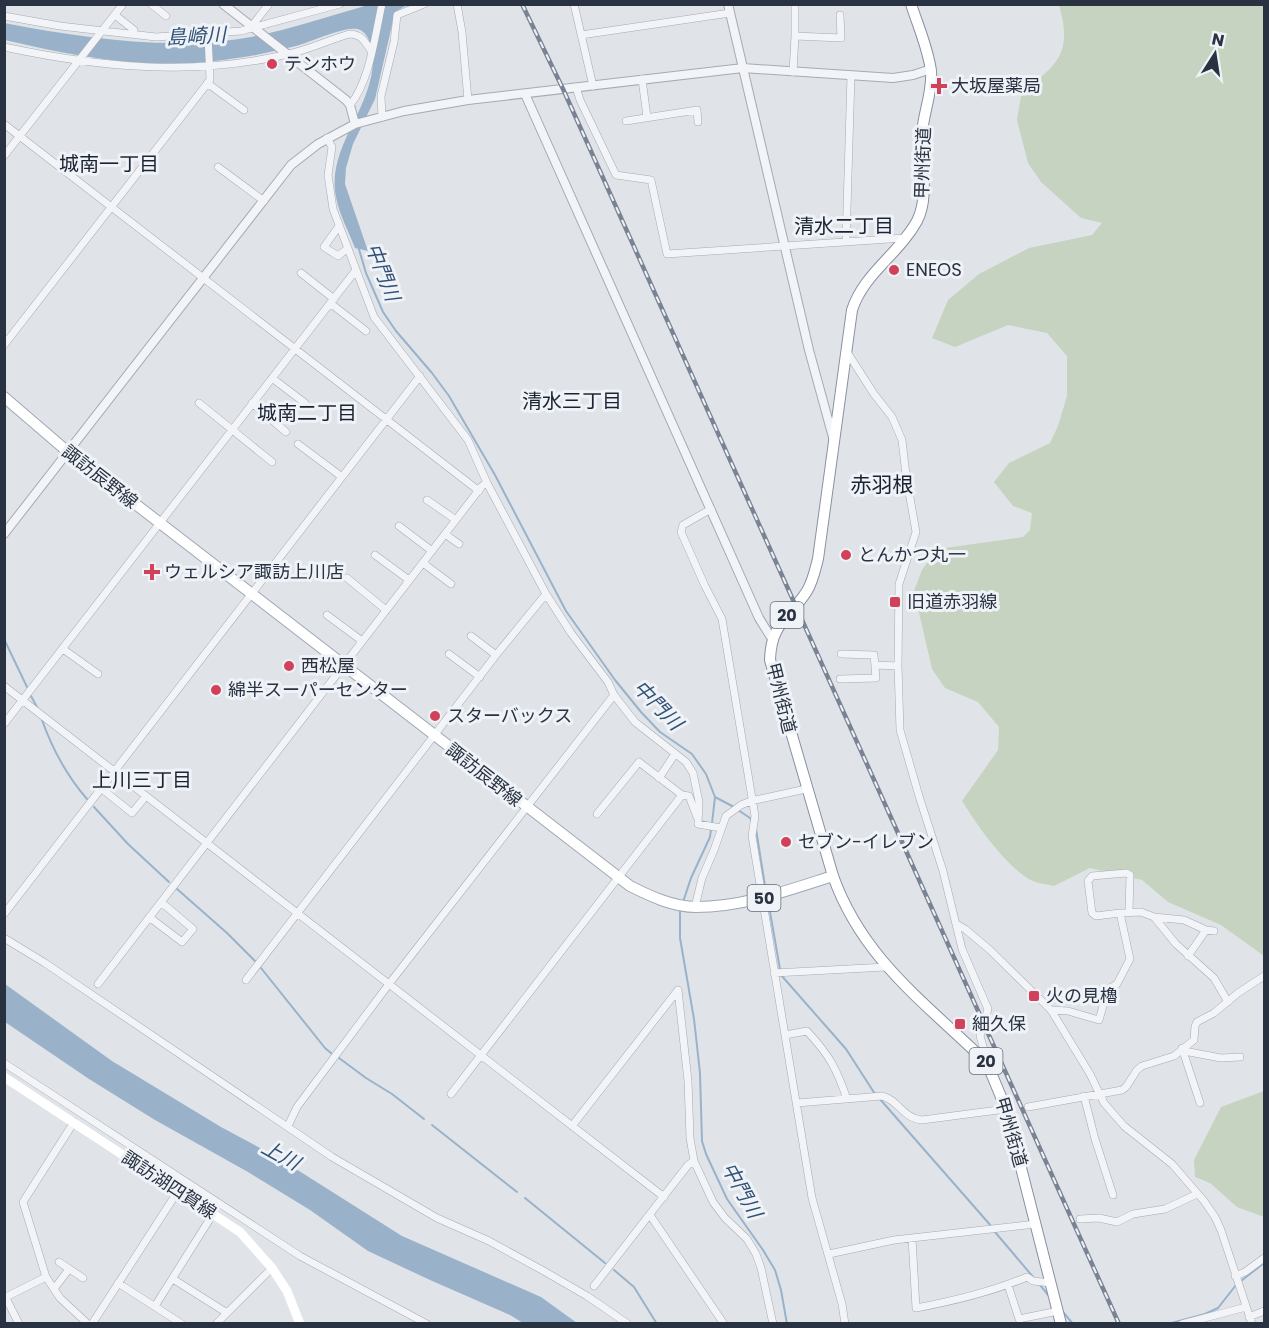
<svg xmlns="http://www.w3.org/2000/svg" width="1269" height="1328" viewBox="0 0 1269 1328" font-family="Poppins,'Noto Sans JP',sans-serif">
<rect width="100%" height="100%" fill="#e0e4e9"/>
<path fill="#c6d3c0" d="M1059,5h205v951l-43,-31 -53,-23 -26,-22 -52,-12 -36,18c-8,-2 -20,-3 -27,-8 -24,-16 -50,-53 -65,-77l36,-51 1,-23 -21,-25 -33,-14 -13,-19 -18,-78 8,-21 12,-16 11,-6 78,-11 7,-7 2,-17 -19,-7 -19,-24 15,-19 41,-20 8,-17 9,-30v-40l-20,-23 -39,-8 -53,22 -23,-9 16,-38 31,-26 50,-26 63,-13 10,-12 -21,-5 -40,-36 -13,-19 -11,-43 5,-30c38,-24 50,-40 37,-85z
M1264,1091v126l-27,-10 -27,-24 -15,-6 -1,-17 27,-53z"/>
<path fill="#99b2ca" d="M368,5h39l-12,7 -20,87 -22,45 -7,24 -1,16 23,67 -13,-3c-6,-16 -16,-34 -19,-51 -10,-50 37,-88 37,-138 0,-9 -4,-28 -16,-30 -12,-3 -47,13 -61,17 -13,3 -26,6 -40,9 -20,3 -42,7 -63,8 -62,4 -128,-9 -188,-23l-1,-17c75,14 152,26 227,17 43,-5 95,-23 137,-35z
M5,984l107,77 109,66 56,30 125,79 139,61 36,26h-54l-13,-8 -80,-35 -62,-29 -58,-41 -62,-38 -93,-52 -66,-41 -84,-57z"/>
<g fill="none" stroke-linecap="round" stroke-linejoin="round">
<path stroke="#99b2ca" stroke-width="2" d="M358,246l8,27 17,39 13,19 36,42 17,23 46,79 71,136 49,69 26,32 19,20 32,22 14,20 9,23 -3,26
M4,639l23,48
M31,696l7,13
M42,720c10,28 25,56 45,79
M715,797l19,10
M94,807l34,37 41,38
M738,810l12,8 2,4
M756,829l9,57
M177,889l50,44 28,28
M683,902l8,-24 19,-41 1,-8
M769,906l12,69 65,74 29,45
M680,910v28l14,81 6,54 2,68 4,13 21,45 36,51 12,20 6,20 6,34
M261,968l64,80 6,5
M339,1058l27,20 26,16 32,25
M879,1098l113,129
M432,1125l85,67
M525,1198l80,65
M995,1232l39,46
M614,1270l20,17 23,37
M1241,1281l23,-18
M1040,1285l9,11
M1063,1312l10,12
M1168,1324l37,-10 13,-6 18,-23"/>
<g stroke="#a5abb3" stroke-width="8">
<path id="minor" d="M151,4l15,12
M457,4l5,28 6,68
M574,4l19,82
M115,15l19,15
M4,16l56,10 96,11 85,-6 99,-27
M251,27l18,-23
M581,35l149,-22
M795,36l46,2 -1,-23
M4,47c94,20 190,30 284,7 20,-4 41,-14 61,-20 12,0 16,7 22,17
M793,72l2,-36v-32
M642,79l5,38
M207,83l37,27
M576,87l4,13 36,75 35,5 16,74 237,-16
M350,105c20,-24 25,-70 32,-101
M382,117l-1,-21 13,-54 3,-27 27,-11
M626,121l71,-11 1,12
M4,124l475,367
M327,138l5,9 -4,28 5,34 41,108 94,123 19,43 59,111 25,39 37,49 6,13 21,27 51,40 7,11 6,29 -1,22 23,4
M4,156l119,-152
M218,167l46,34
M339,226l-15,21 14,9 10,-8
M846,242l5,-167
M301,273l33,26
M330,303l36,28
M4,345l206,-265 -2,-45
M847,352l27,42 18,23 10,23 4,35 10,57 -17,52 -1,82 2,64 19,66 24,75 19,78 26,60 -8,27 7,24
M272,378l33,25
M199,403l73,59
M252,403l34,29
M298,444l44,33
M427,500l29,20
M711,509l-28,16 -2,7 24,54 17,33 33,197 -3,20 52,314 8,48 30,106 3,20
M399,526l33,25
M445,534l14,10
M375,555l34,25
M423,563l28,21
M347,578l39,32
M327,615l35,26
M471,636l25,19
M63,649l35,25
M449,654l31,23
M875,665l23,1
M840,679l36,-1 -2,-23 -33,-1
M4,686l660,511
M4,724l352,-454
M659,778l16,-24
M102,789l30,24 14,-17
M597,814l42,-52 43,33 7,1 8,21
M695,907l7,-29 12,-28 12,-34 15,-11 10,-4 55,-12
M1120,913l-24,3 -4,-3 -4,-32 4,-5 34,-3 4,2 -1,36
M4,914l416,-538
M149,917l33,25 11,-13 -32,-27
M1154,917l30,3 22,10 8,1
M958,925l7,4 25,21 61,60 39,64 14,29 20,23 48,38 32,37 11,16 6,13 31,94
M4,938l41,25 287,194 105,61 52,23 53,29 45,26 41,28
M1188,956l18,-26
M774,973l112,-6
M246,980l250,-325 50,-61
M98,984l384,-498 5,-3
M678,990l10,91 2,57 4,23 19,41 12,16 22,21 9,15 5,14 12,56
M1051,1010l17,1 31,9 9,-31 9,-5 13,-25 -10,-46 21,-1 13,5 22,27 38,34 14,24
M785,1035l22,-4c22,24 29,36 40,68
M1182,1048l18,55
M1184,1051l37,7 19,-1
M4,1063l296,193 127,68
M451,1094l231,-299
M1084,1096l11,43 18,56
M797,1103l85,-7c17,4 20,22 40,24l84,-11
M1028,1107l94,-17 4,-3 11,-17 5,-4 32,-10 20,-16 1,-14 2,-4 17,-9 24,-20 26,-17
M74,1122l-51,80 23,75 14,21 28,26
M288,1126l9,-19 92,-123 225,-289
M572,1126l106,-136
M650,1215l74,109
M1080,1219l19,-1 18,4 16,-8 32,-5 32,-15
M912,1238l4,70c38,-7 75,-16 111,-31l6,4 18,2
M829,1254l65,-14 142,-16
M59,1262l24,16
M1235,1276l10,-4 19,-14
M173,1279l54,34
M118,1283l64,41
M1008,1285l11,34 39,-8
M594,1286l94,-121 6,-4
M54,1289l15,-20
M4,1298l42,-21
M6,1298l13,26
M155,1306l58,-92
M1249,1317l15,-6
M92,1324l86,-133
M216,1324l56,-56
M1182,1324l64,-17"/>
</g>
<g stroke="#a5abb3" stroke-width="10">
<path id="tertiary" d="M223,4l123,96 4,5 5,19
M728,4l81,346 25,91
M525,94l234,524 13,21
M4,534l287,-369 27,-21 37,-20 49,-13 64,-11 275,-32 150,10 20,-3 18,-6"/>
</g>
<g stroke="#9fa8b5" stroke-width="12">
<path id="primary" d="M4,397l64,55 562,434c20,10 43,21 66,21 47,0 93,-17 137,-31"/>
</g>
<g stroke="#8791a0" stroke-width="12">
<path id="trunk" d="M911,4c7,22 17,44 20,67 2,20 -8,43 -9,63 -2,28 8,62 -5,87 -18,33 -53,52 -65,89l-34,249c-3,11 -5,22 -11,32 -18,28 -36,32 -37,69l63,216c30,84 93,127 154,187l19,46 55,215"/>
</g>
<use href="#minor" stroke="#f2f4f7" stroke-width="7"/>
<use href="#tertiary" stroke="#f2f4f7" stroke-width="8"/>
<path stroke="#fff" stroke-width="9" d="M4,1077l236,155 32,36 15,23 13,33"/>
<use href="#primary" stroke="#fff" stroke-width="10"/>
<use href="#trunk" stroke="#fff" stroke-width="10"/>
<g stroke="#798393" stroke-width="4.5">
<path id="rail" d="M522,4l41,85 556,1235"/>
</g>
<use href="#rail" stroke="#eff2f7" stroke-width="2" stroke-dasharray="7" stroke-linecap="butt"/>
</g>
<g fill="#d2415a" stroke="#eff2f7" stroke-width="2">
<circle cx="272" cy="64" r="6"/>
<path d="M936 77h6v6h6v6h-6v6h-6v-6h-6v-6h6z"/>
<circle cx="894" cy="270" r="6"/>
<circle cx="846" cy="555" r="6"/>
<path d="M149 563h6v6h6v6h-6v6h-6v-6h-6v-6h6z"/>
<rect x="889" y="596" width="12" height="12" rx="3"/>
<circle cx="289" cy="666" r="6"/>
<circle cx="216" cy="690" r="6"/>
<circle cx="435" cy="716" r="6"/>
<circle cx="786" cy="842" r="6"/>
<rect x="1028" y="990" width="12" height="12" rx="3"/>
<rect x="954" y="1018" width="12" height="12" rx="3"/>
</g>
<g text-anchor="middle" stroke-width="6" stroke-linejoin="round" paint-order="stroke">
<g fill="#eff2f7" stroke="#646c78" stroke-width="1.5">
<rect x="770.5" y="602" width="33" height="26" rx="4.5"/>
<rect x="747.5" y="885" width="33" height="26" rx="4.5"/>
<rect x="969.5" y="1048" width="33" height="26" rx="4.5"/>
</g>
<g font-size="16" font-weight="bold" fill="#283241">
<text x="787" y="621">20</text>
<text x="764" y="904">50</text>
<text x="986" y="1067">20</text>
</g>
<g font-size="18" fill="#283241" stroke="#eff2f7" text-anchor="start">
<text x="284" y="70">テンホウ</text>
<text x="951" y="92">大坂屋薬局</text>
<text x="906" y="276">ENEOS</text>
<text x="858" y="561">とんかつ丸一</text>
<text x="164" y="578">ウェルシア諏訪上川店</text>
<text x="907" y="608">旧道赤羽線</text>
<text x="301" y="672">西松屋</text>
<text x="228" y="696">綿半スーパーセンター</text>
<text x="447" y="722">スターバックス</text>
<text x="798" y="848">セブン-イレブン</text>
<text x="1046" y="1002">火の見櫓</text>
<text x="972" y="1030">細久保</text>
</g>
<g font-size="18" fill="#283241" stroke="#eff2f7">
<text transform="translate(923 163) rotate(-88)" y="6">甲州街道</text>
<text transform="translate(100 477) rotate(38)" y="6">諏訪辰野線</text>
<text transform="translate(781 698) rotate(76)" y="6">甲州街道</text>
<text transform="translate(484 775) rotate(38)" y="6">諏訪辰野線</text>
<text transform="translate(1011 1132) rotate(74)" y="6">甲州街道</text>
<text transform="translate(169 1185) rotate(33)" y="6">諏訪湖四賀線</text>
</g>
<g font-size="20" font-style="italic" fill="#315176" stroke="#eff2f7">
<text transform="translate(196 36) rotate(-3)" y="7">島崎川</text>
<text transform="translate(383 272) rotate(69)" y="7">中門川</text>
<text transform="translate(658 705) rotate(46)" y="7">中門川</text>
<text transform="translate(281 1155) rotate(29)" y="7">上川</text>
<text transform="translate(742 1190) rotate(61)" y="7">中門川</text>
</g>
<g font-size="20" fill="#1a2332" stroke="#eff2f7">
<text x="109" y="171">城南一丁目</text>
<text x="844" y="233">清水二丁目</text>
<text x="572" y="408">清水三丁目</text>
<text x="307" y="420">城南二丁目</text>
<text x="142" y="787">上川三丁目</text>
</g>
<g font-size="21" fill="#1a2332" stroke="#eff2f7">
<text x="882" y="492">赤羽根</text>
</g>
</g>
<rect width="1269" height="1328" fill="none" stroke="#283241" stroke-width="12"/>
<g transform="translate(1215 54) rotate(12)" stroke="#eff2f7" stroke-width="4.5" paint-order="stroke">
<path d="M0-4.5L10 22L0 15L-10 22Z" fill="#283241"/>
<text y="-9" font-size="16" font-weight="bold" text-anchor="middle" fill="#283241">N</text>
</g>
</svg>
